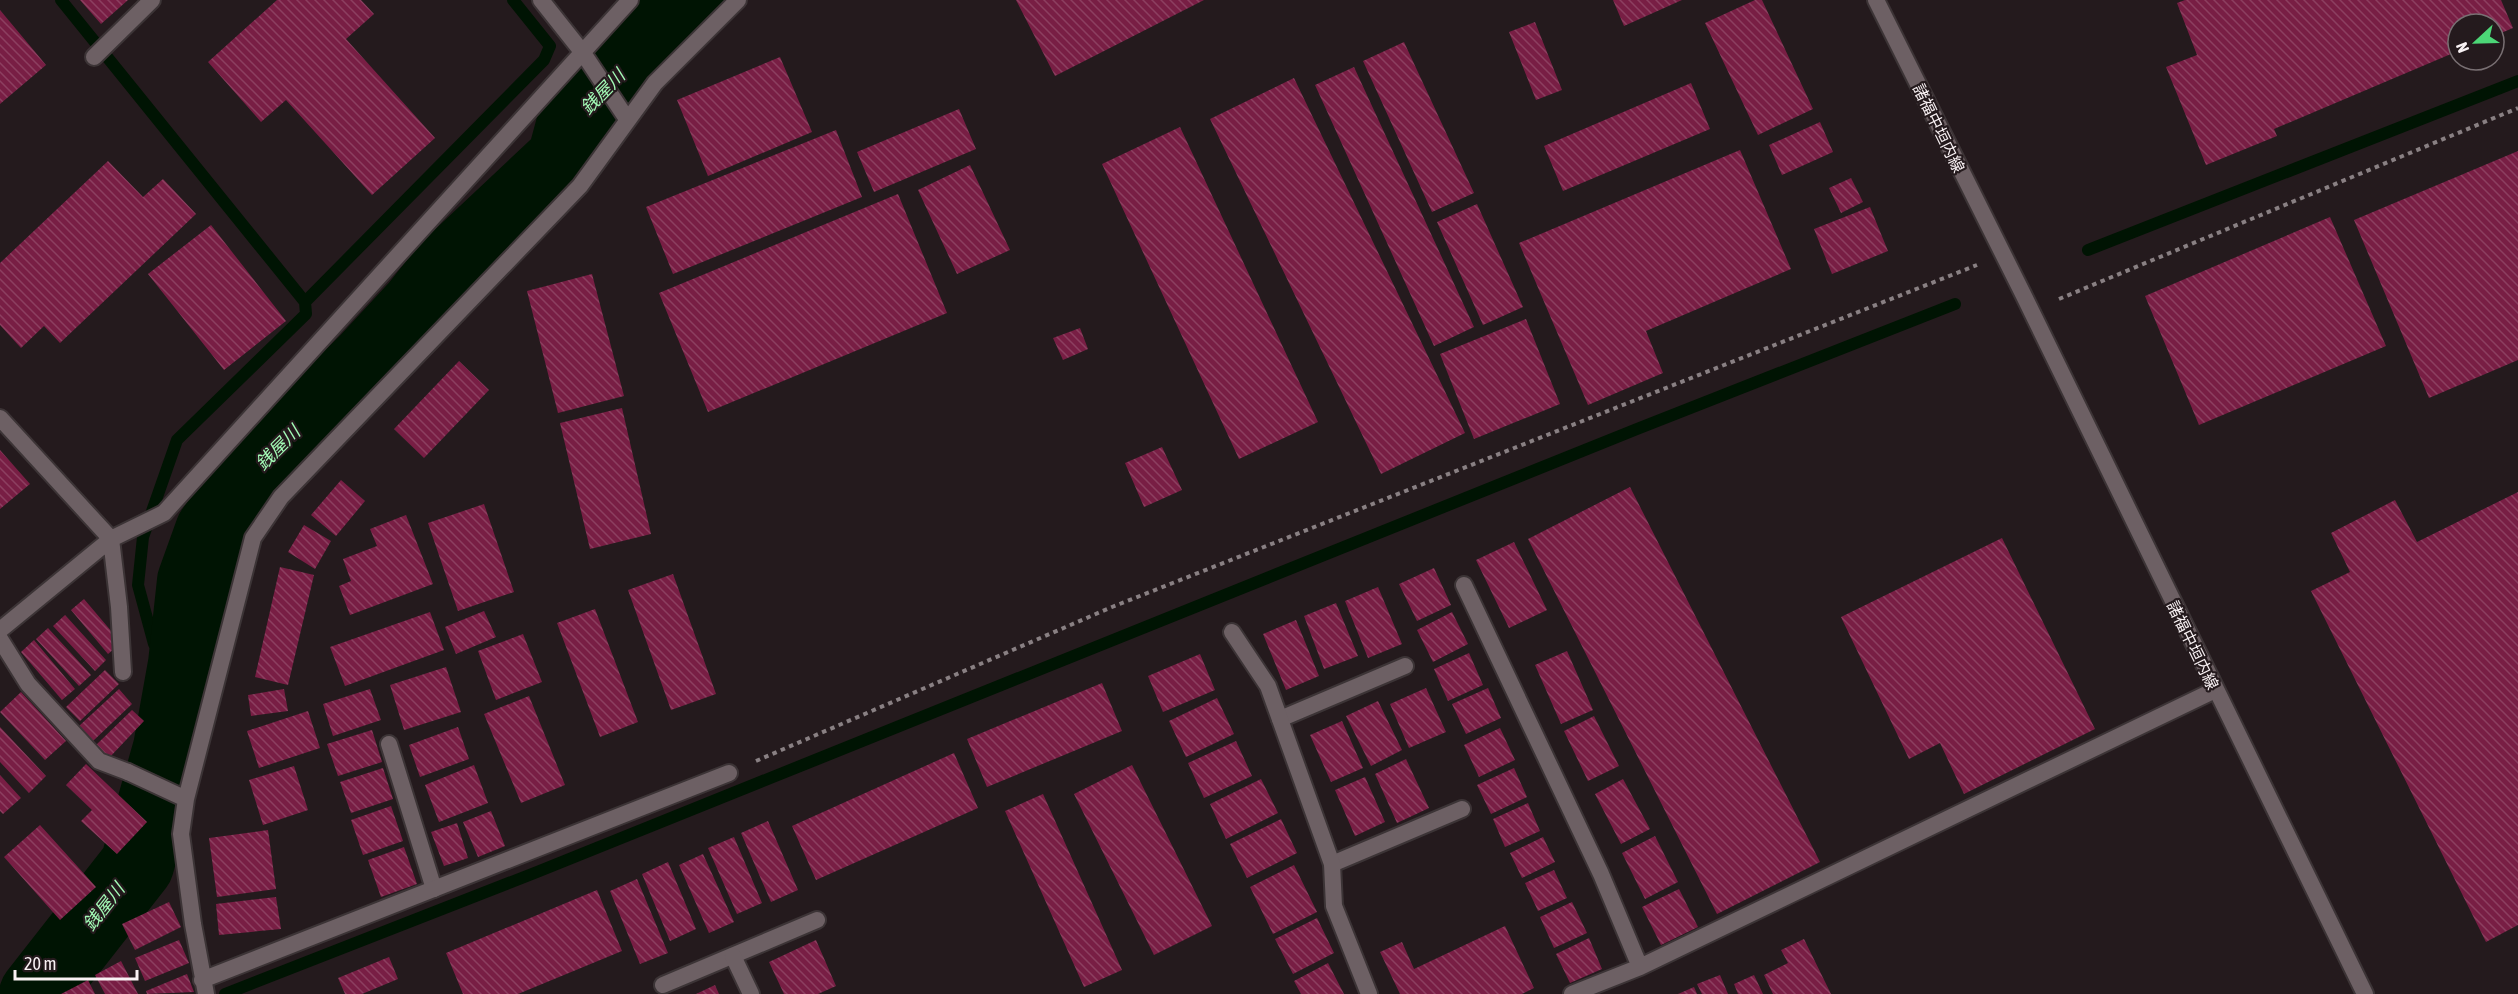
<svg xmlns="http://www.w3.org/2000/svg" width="2518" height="994" viewBox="0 0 2518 994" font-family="'Asap Condensed','Noto Sans JP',sans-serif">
<defs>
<pattern id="building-back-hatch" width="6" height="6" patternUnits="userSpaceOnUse" patternTransform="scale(1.5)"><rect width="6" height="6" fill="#781e44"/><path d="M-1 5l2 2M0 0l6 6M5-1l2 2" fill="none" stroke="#8c3f60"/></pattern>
</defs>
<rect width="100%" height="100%" fill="#241a1d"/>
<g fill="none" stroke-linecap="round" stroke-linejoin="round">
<path stroke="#001403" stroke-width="12" d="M61,0l244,302
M2088,250l430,-169
M185,664l-31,-20 -16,-59 5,-48 34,-97 129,-126 -1,-12 239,-242 6,-14 -37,-46
M225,994l312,-122 1100,-443 318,-125"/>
<path stroke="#001403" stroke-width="74" d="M36,994l101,-129 33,-117 15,-84 9,-83 18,-50 41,-58 114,-112 50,-54 30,-38 117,-110 10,-37 117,-122"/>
</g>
<path fill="url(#building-back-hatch)" d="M80,0h48l-27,24z
M277,0h84l13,14 -28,25 89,99 -63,57 -86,-95 -25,22 -53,-60z
M1016,0h188l-149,76z
M1613,0h69l-58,26z
M1755,0h7l51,109 -55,26 -53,-112z
M2185,0h316l12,28 -19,8v-12h-36v27l-184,78 3,7 -71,29 -40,-98 31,-12 -20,-52z
M0,10l46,55 -46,39z
M1535,22l27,68 -26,10 -27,-68z
M1404,42l70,151 -42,19 -69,-151z
M780,57l32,75 -104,44 -31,-76z
M1354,67l120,260 -40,19 -119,-261z
M1294,78l171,355 -84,41 -171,-355z
M1691,83l19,46 -147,62 -19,-45z
M959,109l17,40 -102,43 -17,-40z
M1820,122l13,30 -51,23 -13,-30z
M1180,127l138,295 -79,37 -137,-295z
M836,130l26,67 -189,77 -27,-67z
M1740,150l51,119 -145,62 17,42 -75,32 -69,-162z
M2518,151v209l-89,38 -75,-178z
M108,161l35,36 20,-18 33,35 -136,129 -16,-17 -23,22 -21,-23v-62z
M970,165l40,85 -53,24 -39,-84z
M1851,178l12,24 -22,11 -12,-25z
M898,194l49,119 -239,99 -49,-119z
M1477,204l46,103 -40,18 -46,-103z
M1870,207l18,44 -56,23 -18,-45z
M2330,217l56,129 -187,79 -54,-129z
M211,225l75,96 -62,49 -76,-96z
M592,274l32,122 -66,17 -31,-122z
M1526,319l34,85 -86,35 -34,-85z
M1080,328l8,21 -25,11 -10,-22z
M459,361l30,29 -65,68 -30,-29z
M622,408l29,126 -61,15 -30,-126z
M1162,447l20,43 -38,17 -19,-44z
M0,450l30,34 -30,25z
M341,480l24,21 -29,35 -25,-21z
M1630,487l190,375 -103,52 -189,-375z
M2518,492v433l-32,17 -175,-351 39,-19 -19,-39 64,-33 22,42z
M484,504l30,88 -56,19 -30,-88z
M406,515l27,69 -83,31 -11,-29 12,-5 -8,-22 34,-13 -7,-17z
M304,525l27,16 -16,28 -27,-17z
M2002,538l93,191 -131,65 -24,-51 -31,16 -68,-142z
M1514,542l33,68 -38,18 -33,-68z
M280,567l34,8 -26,110 -33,-8z
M1434,568l17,37 -34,16 -18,-37z
M673,574l43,120 -45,16 -43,-120z
M1378,587l24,57 -34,14 -23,-57z
M84,599l28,33 3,16 -7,6 -37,-44z
M1336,603l22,53 -34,13 -20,-53z
M595,609l43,113 -38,15 -43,-114z
M484,611l12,26 -40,17 -11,-27z
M430,612l14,38 -99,36 -15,-39z
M1452,612l16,32 -35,18 -16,-32z
M65,615l41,45 -11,11 -42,-45z
M1296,620l23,56 -33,14 -23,-56z
M48,628l43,47 -12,11 -43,-47z
M523,634l19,48 -46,18 -18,-49z
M34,640l41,49 -13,11 -41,-48z
M1567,651l26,59 -32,14 -26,-59z
M1469,653l14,32 -35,16 -14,-32z
M1200,654l15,36 -52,22 -15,-36z
M446,667l15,45 -57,18 -14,-45z
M105,670l14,14 -39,37 -14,-14z
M1102,683l20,48 -135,56 -20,-48z
M1426,688l20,44 -37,16 -19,-44z
M1488,688l13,30 -35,16 -14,-30z
M119,689l13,15 -39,37 -14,-15z
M284,689l4,22 -37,5 -3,-21z
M370,689l11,31 -48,16 -10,-32z
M21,692l45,49 -21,19 -45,-48z
M529,696l36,89 -44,18 -37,-89z
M1217,698l17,36 -48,23 -17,-36z
M1378,701l24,49 -31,16 -25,-50z
M132,710l12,11 -35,37 -13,-13z
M308,711l12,37 -61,20 -12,-37z
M1594,716l25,50 -31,15 -24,-50z
M1342,721l21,47 -32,14 -21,-47z
M0,727l46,49 -17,17 -29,-31z
M458,727l11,32 -49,18 -11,-32z
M1500,728l15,32 -36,17 -15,-32z
M372,730l10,32 -44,14 -11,-32z
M1236,741l16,35 -48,22 -16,-35z
M954,753l24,55 -162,72 -24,-54z
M1406,759l23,49 -32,15 -22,-49z
M86,764l61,58 -30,32 -36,-33 11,-11 -26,-25z
M474,765l14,38 -49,19 -14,-37z
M1132,765l80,161 -58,29 -80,-161z
M294,766l14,44 -45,15 -14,-45z
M383,768l10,31 -42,14 -11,-31z
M1514,768l13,29 -36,17 -14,-29z
M0,775l21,23 -18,16 -3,-3z
M1365,777l20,45 -30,14 -20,-46z
M1261,779l17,34 -52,26 -16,-35z
M1623,779l27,50 -29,15 -26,-50z
M1043,794l79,176 -38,17 -79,-176z
M1528,803l12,28 -35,16 -12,-28z
M391,806l12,35 -40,14 -12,-35z
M491,811l14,35 -27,11 -15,-35z
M1281,819l16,34 -50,25 -17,-34z
M768,821l30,69 -27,12 -30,-69z
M457,823l11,35 -24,8 -13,-34z
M40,825l56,62 -36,33 -56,-63z
M268,830l8,59 -59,8 -8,-59z
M1655,836l23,46 -33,17 -23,-46z
M734,837l28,66 -25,11 -29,-66z
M1543,837l12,25 -33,16 -12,-25z
M404,847l13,37 -36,13 -13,-37z
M703,854l31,68 -25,11 -30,-68z
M668,862l28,67 -26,12 -28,-67z
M1294,865l23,47 -44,22 -23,-47z
M1554,870l13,28 -29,13 -13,-28z
M637,879l31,74 -28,11 -30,-73z
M1679,889l19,38 -37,18 -19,-38z
M597,890l25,61 -104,43h-55l-17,-41z
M276,897l5,32 -62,6 -3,-31z
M169,902l12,25 -46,23 -13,-26z
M1572,902l15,31 -33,15 -14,-31z
M1317,918l17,35 -41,21 -18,-35z
M1505,926l29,62 -12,6h-122l-20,-42 22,-10 12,27z
M1589,938l13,31 -32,14 -14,-29z
M1804,939l27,55h-58l-9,-19 24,-12 -7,-13z
M179,940l10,23 -44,18 -10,-23z
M816,940l20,46 -18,8h-34l-15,-32z
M389,957l9,22 -36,15h-17l-7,-16z
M121,961l17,33h-33l-10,-19z
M1328,963l16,31h-43l-7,-13z
M187,974l7,18 -47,2 -1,-3z
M1720,975l8,19h-26l-5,-10z
M1754,975l9,19h-25l-4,-10z
M88,980l7,14h-34z
M715,985l4,9h-23z
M1694,987l3,7h-19z"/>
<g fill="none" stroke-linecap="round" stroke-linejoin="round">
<g stroke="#3c3436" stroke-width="20">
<path id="service" d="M0,639l28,45 71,77 29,11
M1280,719l125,-53
M389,744l45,145
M1332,864l130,-55
M663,985l154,-65"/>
</g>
<g stroke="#3c3436" stroke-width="20">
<path id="minor" d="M541,0l42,53 44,66
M94,57l58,-57
M0,418l111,121 8,68 4,65
M1464,585l137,289 39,93
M0,630l111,-91 53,-26 466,-513
M1232,632l36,54 64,178 2,42 35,88
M128,772l58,27
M733,956l18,38
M202,980l527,-207
M206,994l-13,-70 -12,-90 5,-35 67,-261 28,-41 299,-311 75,-103 83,-83
M1572,994l68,-27 575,-277"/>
</g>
<g stroke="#3c3436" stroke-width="20">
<path id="tertiary" d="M1876,0l147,294 342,700"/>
</g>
<path stroke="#898083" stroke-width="4" stroke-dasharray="4.5 4.5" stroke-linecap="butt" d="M2059,299l459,-191
M756,761l356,-154 865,-342"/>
<use href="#service" stroke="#6d6064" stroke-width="16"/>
<use href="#minor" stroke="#6d6064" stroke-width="16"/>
<use href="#tertiary" stroke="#6d6064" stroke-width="16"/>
</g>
<g text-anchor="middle" stroke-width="4.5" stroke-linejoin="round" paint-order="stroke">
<g font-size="16" fill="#f9f2f4" stroke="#241a1d">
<text transform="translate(1939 128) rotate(64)" y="6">諸福中垣内線</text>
<text transform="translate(2193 645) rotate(64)" y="6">諸福中垣内線</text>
</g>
<g font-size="18" font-style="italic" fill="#a3fbb6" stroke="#241a1d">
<text transform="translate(603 92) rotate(-46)" y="6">銭屋川</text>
<text transform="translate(278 448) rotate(-45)" y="6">銭屋川</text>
<text transform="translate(104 907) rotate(-52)" y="6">銭屋川</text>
</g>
</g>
<g transform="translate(2476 42) rotate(248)"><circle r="28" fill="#241a1d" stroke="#797073" stroke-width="1.5"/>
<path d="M0-4.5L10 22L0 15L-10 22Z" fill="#4cd677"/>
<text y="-9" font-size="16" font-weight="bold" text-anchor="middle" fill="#f9f2f4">N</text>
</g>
<path d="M15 970v9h122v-9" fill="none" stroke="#f9f2f4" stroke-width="3"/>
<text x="24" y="970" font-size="18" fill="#f9f2f4" stroke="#241a1d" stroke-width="4.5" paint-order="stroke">20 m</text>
</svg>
